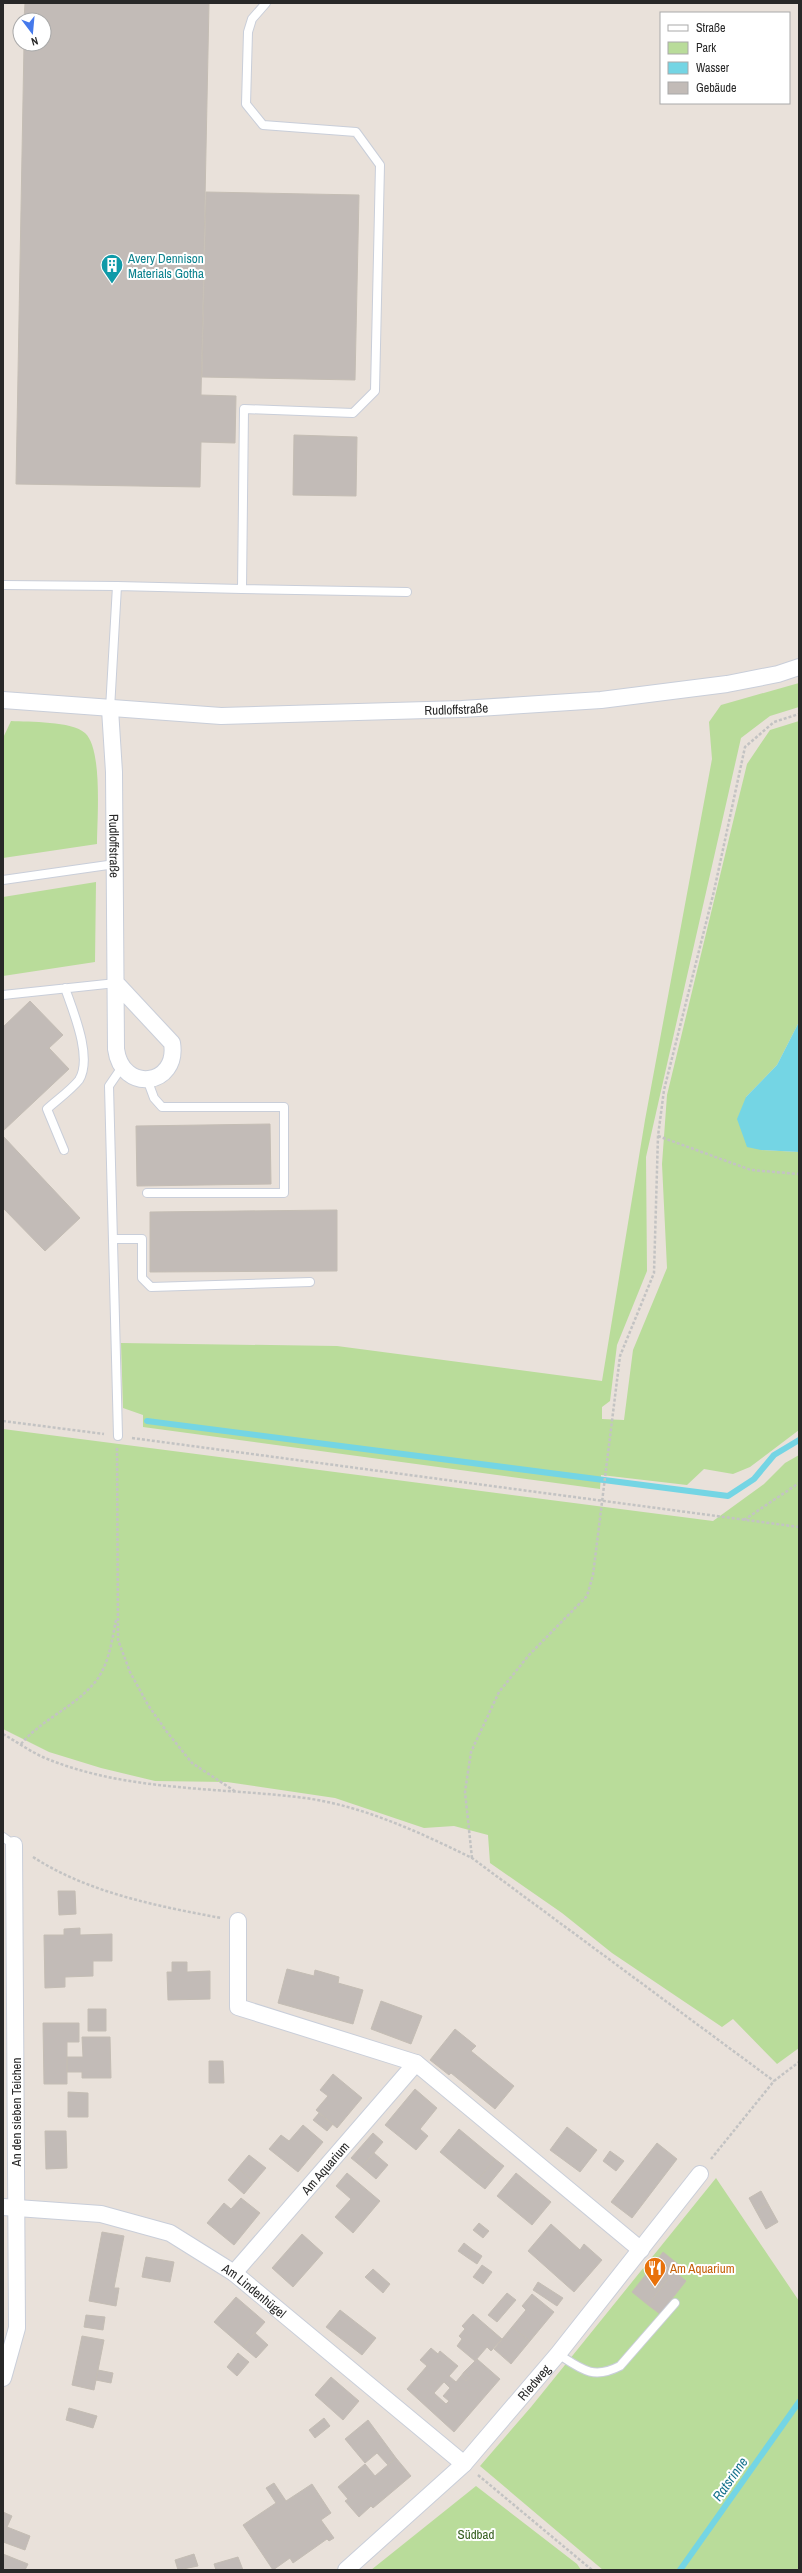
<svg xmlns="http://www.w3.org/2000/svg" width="802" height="2573" viewBox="0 0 802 2573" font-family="'Archivo Narrow',sans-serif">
<rect width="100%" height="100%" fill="#e9e1da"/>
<path fill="#b9dc9a" d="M799,683v24l-29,9 -29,22 -95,419 1,114 -30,74 -7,56 -8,6v12l22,1 9,-70 34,-82 -5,-104 5,-69 80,-331 23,-34 29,-9v301l-22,43 -31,32 15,53 38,2v278l-49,37 -17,7 -29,-5 -17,16 -86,-10 -1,14 -457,-62v-12l-20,-7 -2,-65 216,3 265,35 43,-261 67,-361 -3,-37 12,-17z
M11,721c18,1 61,0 74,12 18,16 12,87 12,111l-94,14v-120z
M96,882l-1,80 -92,14v-79z
M3,1429l710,92 51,-37 21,-21 14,-8v593l-22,16 -44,-45 -11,8 -110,-74 -50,-40 -72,-50 -2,-28 -34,-9 -30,2 -89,-30 -108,-16 -72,-1 -54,-13 -52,-16 -46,-23z
M716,2178l83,123v269h-196l-123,-104 51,-59z
M476,2486l101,78 4,6h-210z"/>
<path fill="#74d5e4" d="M799,1022v130l-38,-2 -14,-3 -10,-28 9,-22 31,-32z"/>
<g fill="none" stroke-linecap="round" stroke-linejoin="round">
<path stroke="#74d5e4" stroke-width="6" d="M147,1421l581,75 26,-17 20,-24 25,-15
M680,2570l119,-168"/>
</g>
<path fill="#c2bbb7" stroke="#c4bdb4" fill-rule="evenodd" d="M25,3h184l-8,392 35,1 -1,47 -34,-1 -1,45 -184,-3 8,-440h20v-24h-20z
M206,192l153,3 -4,185 -153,-3z
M294,435l63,2 -1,59 -63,-1z
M30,1001l33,34 -14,13 20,21 -66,62v-104z
M270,1124l1,60 -134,2 -1,-60z
M3,1136l77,82 -35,33 -42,-43z
M337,1210v61l-187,1v-60z
M58,1891h17l1,23 -17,1z
M80,1928v7l32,-1v27h-19v15l-28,1v10l-20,1 -1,-53h20v-6z
M172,1962h15v10l23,-1v28l-42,1 -1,-28h5z
M287,1969l27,7 1,-6 24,7 -1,6 25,7 -10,34 -75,-21z
M381,2001l41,15 -11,28 -40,-15z
M88,2009h18v22h-18z
M43,2023h36v19h-12v42h-23z
M455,2029l21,17 -5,5 43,35 -19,23 -44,-36 -2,2 -19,-15z
M82,2037h28l1,41h-29v-6h-15v-15h16z
M209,2061h14l1,22h-15z
M333,2074l29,24 -25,30 -21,-18 12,-14 -8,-6z
M415,2089l22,19 -17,21 8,7 -12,14 -31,-25z
M68,2092l20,1v24h-20z
M319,2113l14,11 -6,7 -14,-11z
M303,2125l20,17 -25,30 -29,-23 12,-14 8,6z
M567,2127l30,23 -17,22 -30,-22z
M459,2129l36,30 -19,23 -36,-30z
M45,2131h21l1,37 -21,1z
M373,2133l10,9 -21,25 -11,-9z
M657,2143l20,16 -45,59 -21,-16z
M610,2151l14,10 -8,10 -13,-10z
M374,2153l14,12 -12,14 -14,-12z
M249,2155l17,13 -12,14 -16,-14z
M495,2159l9,7 -19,23 -9,-7z
M238,2168l16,14 -10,12 -16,-14z
M347,2173l33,28 -27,32 -18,-16 16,-18 -15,-13z
M516,2173l35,29 -19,23 -35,-29z
M761,2191l7,13 -12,7 -7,-13z
M241,2198l19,15 -26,32 -27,-22 17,-20 7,6z
M768,2204l10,18 -12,7 -10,-18z
M479,2223l10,8 -6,7 -10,-8z
M551,2224l29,26 4,-6 18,16 -28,32 -46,-41z
M102,2232l22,4 -10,52h5l-3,18 -27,-5z
M302,2234l21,19 -30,34 -21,-19z
M464,2243l9,7 -5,8 -10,-7z
M473,2250l9,6 -5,8 -9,-6z
M663,2252l16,13 -12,15 -16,-12z
M146,2257l28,5 -4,20 -28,-5z
M482,2265l10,7 -9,12 -10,-7z
M651,2268l16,12 -19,25 -16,-13z
M373,2269l17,15 -7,9 -18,-16z
M674,2271l12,10 -26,33 -12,-9z
M538,2282l25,16 -6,8 -24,-16z
M507,2293l9,7 -19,22 -9,-7z
M532,2294l22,18 -24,29 -18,-14 14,-17 -4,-4z
M236,2297l29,25 -22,25 -29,-25z
M340,2310l36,28 -14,17 -36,-28z
M473,2314l29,25 -11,12 -4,-4 -12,14 -18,-15 5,-7 -3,-3 6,-7 -3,-3z
M86,2315l19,2 -2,13 -19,-3z
M512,2327l18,14 -19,23 -17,-15z
M255,2333l13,12 -12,13 -13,-11z
M82,2336l22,4 -10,50 -22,-5z
M431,2348l7,6 2,-3 18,15 -9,10 7,6 5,-6 5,5 4,-4 -6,-5 13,-13 23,20 -46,53 -47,-43 20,-23 -7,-6zM444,2382l6,6 -7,8 6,5 -3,3 -12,-11z
M238,2353l11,9 -12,14 -10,-9z
M98,2370l15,3 -2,10 -15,-3z
M464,2372l6,5 -4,4 -5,-5z
M331,2377l28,24 -16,19 -28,-25z
M69,2408l28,8 -4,12 -27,-8z
M324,2418l6,8 -15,12 -6,-8z
M368,2420l28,38 -8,7 -11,-12 -12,10 -20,-24z
M396,2458l15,18 -38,32 -2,-2 -12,11 -14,-16 3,-2 -10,-12 27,-23 10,12z
M274,2483l12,18 26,-17 19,29 -10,7 13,18 -5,3 -2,-2 -34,24 -3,-5 -17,12 -30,-45 33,-22 -10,-15z
M3,2512l9,4 -5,11 23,9 -5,14 -22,-8z
M3,2554l25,10 -3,6h-22z
M194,2554l4,12 -20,4 -3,-10z
M238,2557l5,13h-27l-2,-6z"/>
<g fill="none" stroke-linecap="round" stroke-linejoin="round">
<g stroke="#c9ced9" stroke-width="10">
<path id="service" d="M3,585l114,1 -7,123
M117,586l125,3 2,-180 109,4 22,-22 5,-226 -24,-33 -93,-7 -17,-21 2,-72 4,-13 14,-16
M242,589l165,3
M3,880l112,-16
M3,995l113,-12
M64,1150l-17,-41c10,-9 24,-19 32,-29 14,-22 -6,-69 -14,-92
M147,1193h137v-86h-122l-8,-9 -7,-19
M113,1239h29v39l9,9 159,-5
M118,1436l-9,-350 13,-19
M3,1837l11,8
M558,2354c23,15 35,26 62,12l55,-63"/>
</g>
<g stroke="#c9ced9" stroke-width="18">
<g id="minor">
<path id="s1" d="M3,700l218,16 241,-7 139,-9 126,-16 51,-10 21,-7"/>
<path id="s2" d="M110,709l4,63 2,277c6,45 63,37 56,-6l-56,-60"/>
<path d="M238,1921v86l178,56 225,187"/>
<path id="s3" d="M3,2207l98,7 69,19 64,40 230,191"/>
<path id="s4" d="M234,2273l182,-210"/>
<path d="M3,2378l14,-50 -3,-483"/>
<path id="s5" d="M346,2570l118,-106 94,-110 142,-180"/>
</g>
</g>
<path stroke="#c3c3c3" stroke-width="2.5" stroke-dasharray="3 2" stroke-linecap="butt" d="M658,1136l93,34 48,4
M3,1421l101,13
M132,1438l667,89
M117,1448l1,192 12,32 18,33 19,27 25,31 44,29
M744,1520l55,-37
M3,1734c14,8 28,18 42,24 82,34 174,29 260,40 58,8 114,34 167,60l302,223
M21,1744c21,-25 54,-37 75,-63 13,-17 16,-41 20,-61
M33,1857c56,36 124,49 188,61
M472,1858l-7,-66 6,-40 28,-60 30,-37 58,-59 6,-21 27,-219 34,-83 4,-137 6,-46 50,-199 31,-144 29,-25 25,-8
M711,2159l63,-78 25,-19
M478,2475l114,95"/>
<use href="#service" stroke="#fff" stroke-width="8"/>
<use href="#minor" stroke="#fff" stroke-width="16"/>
</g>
<defs>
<g id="building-pin" transform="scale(1.15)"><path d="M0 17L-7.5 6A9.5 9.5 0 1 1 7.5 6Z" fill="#0f9aa8" stroke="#fff"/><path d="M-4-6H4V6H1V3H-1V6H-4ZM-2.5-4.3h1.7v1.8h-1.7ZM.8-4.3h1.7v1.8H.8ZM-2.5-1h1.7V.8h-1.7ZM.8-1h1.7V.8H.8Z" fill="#fff"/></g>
<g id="restaurant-pin" transform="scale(1.15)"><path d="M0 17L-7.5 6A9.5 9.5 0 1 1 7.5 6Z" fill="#e8710a" stroke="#fff"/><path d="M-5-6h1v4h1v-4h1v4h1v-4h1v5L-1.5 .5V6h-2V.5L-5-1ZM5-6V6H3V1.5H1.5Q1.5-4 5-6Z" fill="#fff"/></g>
</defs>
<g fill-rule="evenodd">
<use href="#building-pin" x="112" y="265"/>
<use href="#restaurant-pin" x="655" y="2268"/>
</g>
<g text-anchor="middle" stroke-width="4" stroke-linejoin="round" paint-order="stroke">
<g font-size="13" fill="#0d838f" stroke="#fff" text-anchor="start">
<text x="128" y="263">Avery Dennison<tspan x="128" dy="15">Materials Gotha</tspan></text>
</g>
<g font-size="13" fill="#282828" stroke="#fff">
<text dy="5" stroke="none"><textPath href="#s1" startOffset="454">Rudloffstraße</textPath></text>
<text dy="5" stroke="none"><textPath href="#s2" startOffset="137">Rudloffstraße</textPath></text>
<text transform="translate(16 2112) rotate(-90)" y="5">An den sieben Teichen</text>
<text dy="5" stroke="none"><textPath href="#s4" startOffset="139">Am Aquarium</textPath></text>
<text dy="5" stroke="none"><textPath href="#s3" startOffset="272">Am Lindenhügel</textPath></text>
<text dy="5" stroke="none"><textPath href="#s5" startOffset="266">Riedweg</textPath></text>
</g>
<g font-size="13" fill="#c56008" stroke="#fff" text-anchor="start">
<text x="670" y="2273">Am Aquarium</text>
</g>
<g font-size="13" fill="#345e1e" stroke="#fff">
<text x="476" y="2539">Südbad</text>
</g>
<g font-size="14" font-style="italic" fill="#17738d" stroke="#fff">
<text transform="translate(730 2479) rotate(-55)" y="5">Ratsrinne</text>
</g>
</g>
<rect width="802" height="2573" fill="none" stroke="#282828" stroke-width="8"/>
<rect x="660" y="12" width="130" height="92" fill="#ffffff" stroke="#a9a9a9"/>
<rect x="668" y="25" width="20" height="6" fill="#ffffff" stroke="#a9a9a9"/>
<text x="696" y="32" font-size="12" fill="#282828">Straße</text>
<rect x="668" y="42" width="20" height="12" fill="#b9dc9a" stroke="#a9a9a9"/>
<text x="696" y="52" font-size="12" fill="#282828">Park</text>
<rect x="668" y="62" width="20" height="12" fill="#74d5e4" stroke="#a9a9a9"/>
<text x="696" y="72" font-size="12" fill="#282828">Wasser</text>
<rect x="668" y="82" width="20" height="12" fill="#c2bbb7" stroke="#a9a9a9"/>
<text x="696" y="92" font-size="12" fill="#282828">Gebäude</text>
<g transform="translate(32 32) rotate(164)"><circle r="19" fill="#ffffff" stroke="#a9a9a9"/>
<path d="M0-3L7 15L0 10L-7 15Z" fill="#4579eb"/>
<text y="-6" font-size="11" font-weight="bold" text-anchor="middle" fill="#282828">N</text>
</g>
</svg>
